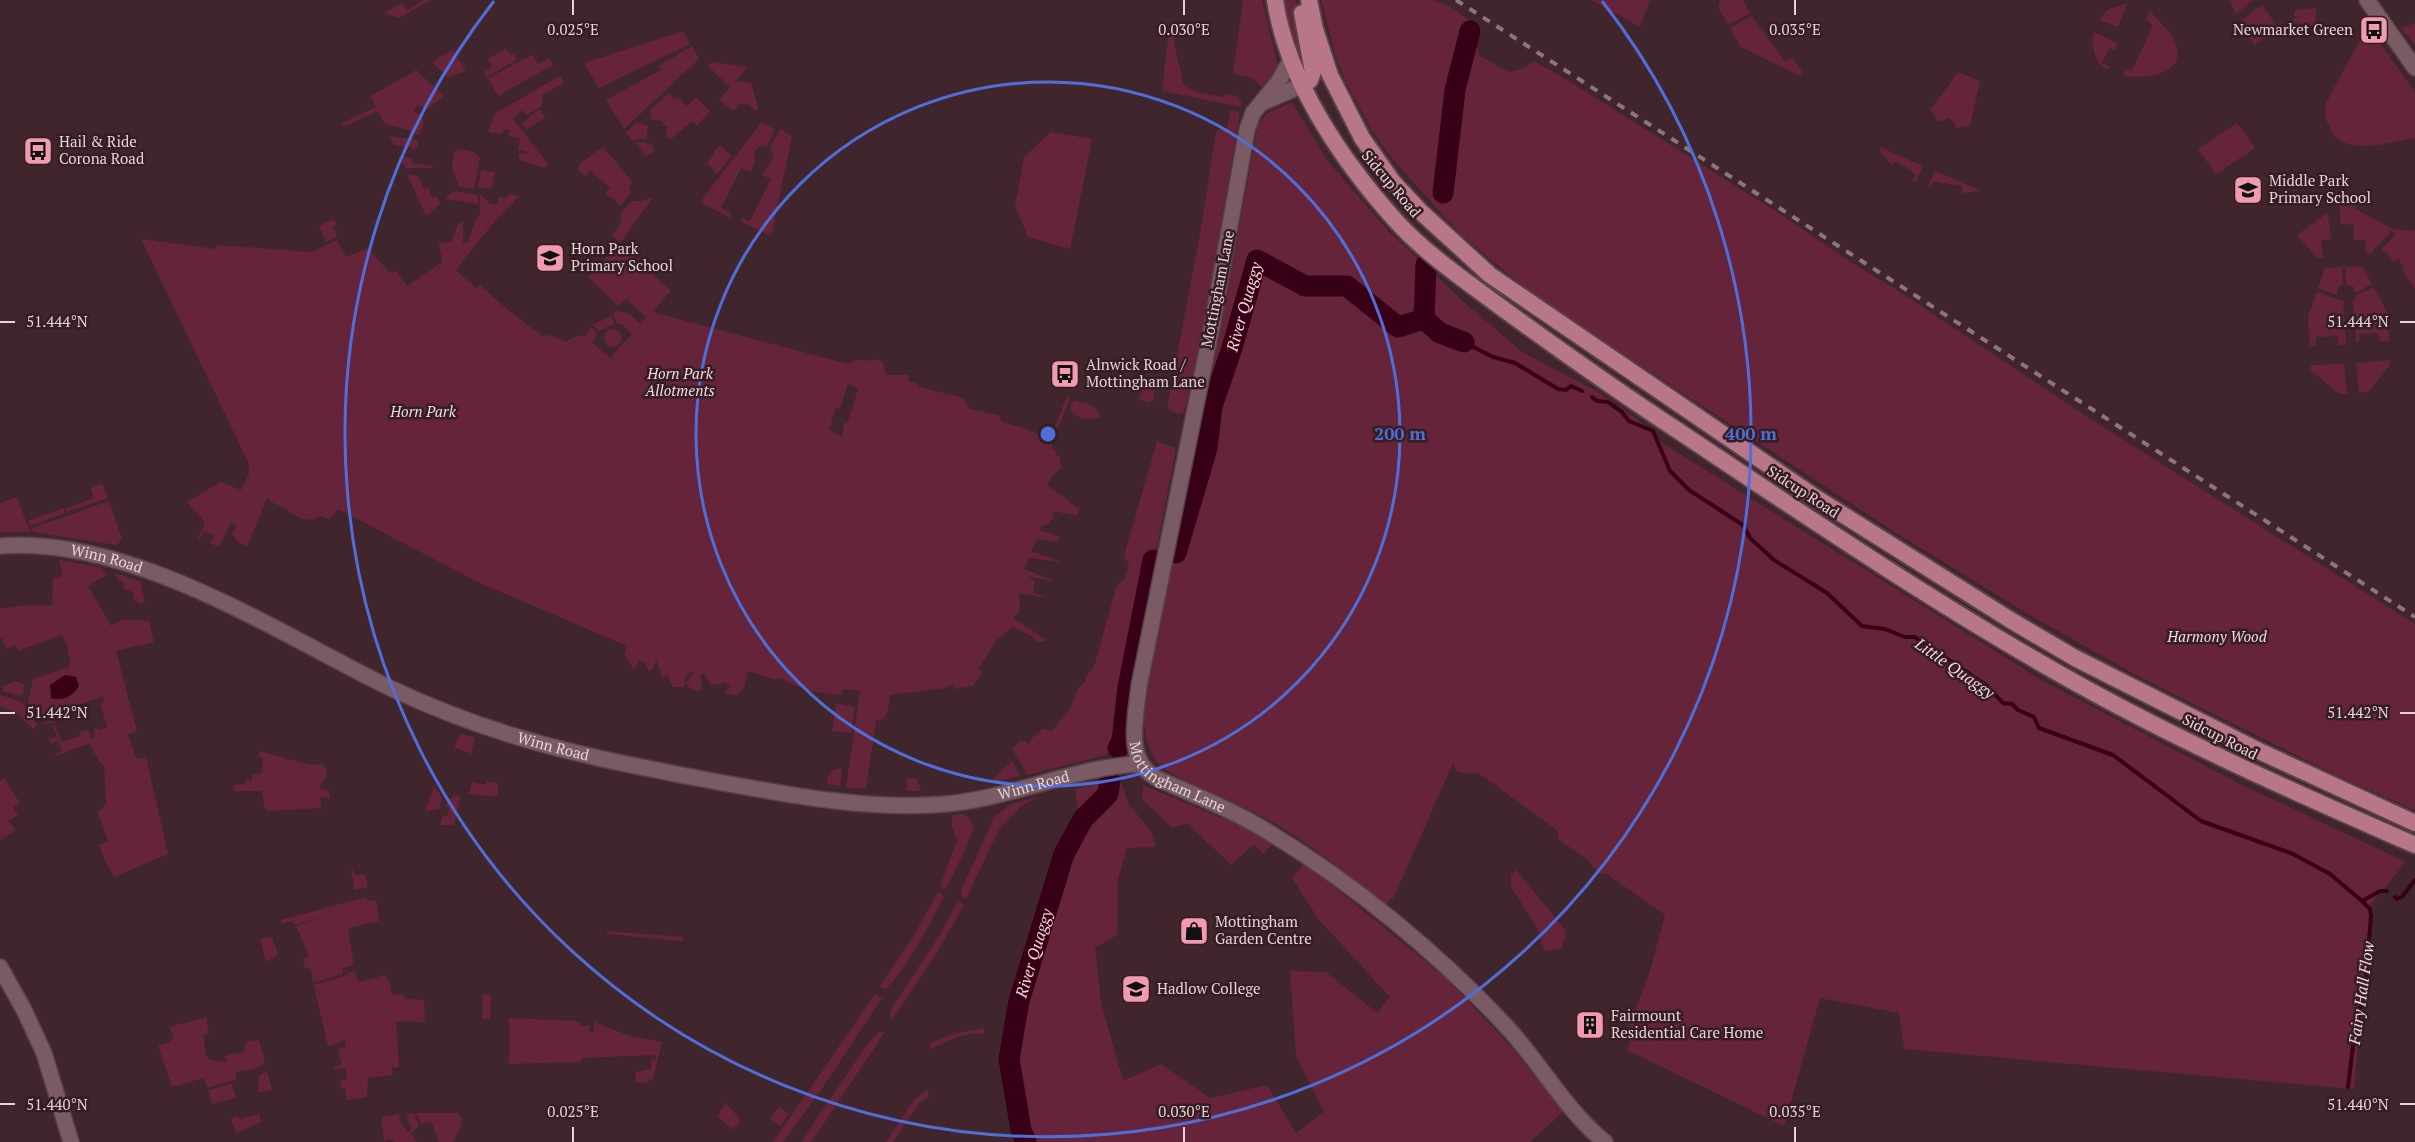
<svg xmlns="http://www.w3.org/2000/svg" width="2415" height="1142" viewBox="0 0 2415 1142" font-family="'PT Serif',serif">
<rect width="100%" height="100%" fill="#41252d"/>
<path fill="#65243a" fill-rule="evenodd" d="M424,0h7l-32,18 -15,-5 18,-10 5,7z
M1243,0h19l16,66 -2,7 -14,14 -12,-10 -17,-3z
M1284,0h12l10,72 -14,-34z
M1321,0h111l17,6 33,23 -6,16 4,11 29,16 14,-4 11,-7 30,17 210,132 78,53 48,29 189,126 326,206v186l-64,-28 -158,-78 -57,-29 -108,-61 -135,-83 -355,-233 -76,-62 -68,-75 -23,-32 -25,-47 -10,-24z
M1591,0h59l-10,27z
M1720,0h23l7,13 -20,11 -3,-1 -9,-16z
M2229,0h24l-17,14z
M2128,3l-10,24 -19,-7 8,-10z
M2262,5l16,22 -23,18 -17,-22z
M2319,8l-3,2 -1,16 -21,-3v-4l4,-2 -4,-1 1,-6z
M2150,11c8,9 19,19 24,29 17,35 -29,39 -51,36l2,-6 7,1 21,-46 -7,-5z
M1752,16l33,46 7,-4 12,15 -4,3 -59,-29 -10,-16 1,-4z
M2415,23v22l-14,-17z
M1169,29h6l-1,15 10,42 13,6 26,5 2,-3 11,2 5,5v6l-79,-16z
M2366,29h4l45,63v46c-26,4 -73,21 -86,-12 -4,-8 -5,-14 -3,-23z
M680,32l4,1 6,11 -91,44 -15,-25z
M2094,32l23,11 -1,7 -7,-2 -7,15 7,3 -1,4c-13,-6 -18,-25 -14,-38z
M692,46l7,13 -75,70 -18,-29 55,-30 -2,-4z
M506,48l5,7 3,-1 2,6 -29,17 -3,-5 8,-5 -4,-8z
M452,50l14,20 -6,4 -5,-1 -1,4 -2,-2 -3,3 -17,-16z
M532,55l6,9 11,-6 4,7 -55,31 -10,-18z
M713,62l34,5 -11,14 15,2 7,25 -2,2 -9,-6 -2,1 -4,-2 -7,8 -15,-11 11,-13 -22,-21z
M416,70l28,26 -16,13 -11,-4 -3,6 9,4v11l-4,9 -8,-1 -2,-4 -24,-6 -7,-13 -33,15 -5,-2 36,-17 -5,-11z
M1958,72l22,9 -10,45 -14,2 -2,-6 -6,-4 -10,4 -7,-13z
M560,76l4,7 -21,12 -2,12 -14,8 -5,-5 -9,9 35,45 -3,4 -26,-8 -1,-6 14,-1 -14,-3 2,-12 -11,-2v-7h-6v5l-15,-2 6,-17 5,-4z
M669,93l5,6 4,-2 9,9 9,-9 14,14 -13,15 -5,-5 -22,19 -4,-5 1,-9 -4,-1v-4l-11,-1 -1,-6 -2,-3z
M1292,102l35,58 62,72 77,72 56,48 78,41 38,27 26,24 379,237 197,103 166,78 -35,42 -17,185 -450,-40 -5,-36 -79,-15 -36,128 -157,-76 3,-12 -2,-8 21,-56 16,-59 -58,-41h-9l-9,-13 -31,-22v-8l-81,-59 -10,2 -10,-3 -4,-8 -60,136 -3,-1 -3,7c-40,-30 -80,-65 -124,-88 -27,-15 -83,-33 -104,-53 -12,-13 -15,-35 -16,-52 -1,-46 22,-107 31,-154 29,-144 58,-288 84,-433l8,-11z
M538,110h2l5,8 -19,11 -4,-5z
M1231,110l9,2 -31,186 -21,101 -5,14 -6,1 -10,-6 33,-174 16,-101 3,-4 8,-1z
M637,122l11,4 -2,13h-8l-5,2 -7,-8z
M761,123l14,6 -8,17 -8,1 -4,4v10l-4,11 -10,-4 -20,40 11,6 -2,4 -30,-16z
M2237,123l18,25 -39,26 -18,-25z
M780,129l12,7 -21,100 -30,-14 2,-4 7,3 21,-42 -9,-4c5,-10 17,-16 8,-27z
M1051,132l41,7 -22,110 -42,-12 -13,-32 9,-48z
M390,136l25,3 3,3 -1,7 -23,-4z
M638,142l14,2v3l3,3 -9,6 -11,-13z
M719,145l13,10 -15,19 -10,-11z
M603,147l29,34 -3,8 3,3 -12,14 -6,-7 -9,-5 5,-6 -19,-17 -6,5 -7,-6 2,-7z
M1880,147l43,19 -7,15h-4l4,-6 -19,-14 -5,4 -11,-12z
M460,149l14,3 6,6 -6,31 -15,-2 -7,-19 2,-16z
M399,156l13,2v5l21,3v2h-28z
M481,170l14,2 -4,17 -13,-2z
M1935,171l44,19 1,1 -18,2v-7l-29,-5 -3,8 -2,-3z
M407,174l11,2 6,13 4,-2 4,11 5,-1 3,7 -14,12z
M454,191l24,4 1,9 -34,-5z
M2358,192l-2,17 36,20 23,2v58l-13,-19 2,-1 -5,-10 -6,3 -6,-9 -6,-3 14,-15 -4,-4 -20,22h-5l-1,-13h-12l1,-15 -13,-1 -2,-19z
M480,194l11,10h6l2,-7 8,1 1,-4 11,2 -25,26 -38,48 20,18 4,-3 28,25 34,26 9,-1 15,7 12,-7 8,2 4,-10 7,6 -5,9 18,16 22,-24 -8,-8 -8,-3 -3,-12 15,2 13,11 5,-7 -20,-18 -8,7 -30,-29 31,-33 52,47 -19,21 196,52c9,-7 18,-1 27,-5l8,3 3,13h22l1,7h7l3,5 44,11 7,11 28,6 5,8c9,0 39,11 46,17l-2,7 20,-51 3,1 -19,51 5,3 -1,3 5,3 1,11 -9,8 -5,9 32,24 -2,7 -24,-5v7l-4,6 -8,2 -1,4 21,7 -5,5 -19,-3 -6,12 31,11 -33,-4 -5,11 31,12 -27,-4 7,5 -2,11 17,6 -31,-6 1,19 -7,6 33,22 -9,3 -4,-6 -20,-10 -17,13 -10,18 -8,10 4,4 -9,14 -17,3 -3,-5 -8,4 -55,7 -2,15 -4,9 -8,1 -10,69 -20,-2 14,-96 -17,-2 -2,6c-21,-1 -42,-5 -59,-17l-8,1 -26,-8 -4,17 -8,7 -13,-2 8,-7 -8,-4 -5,3 -8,-1 -6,-11 -4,3 3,14c-9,2 -13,0 -17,-8l8,-9 -4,-1 -5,6 -1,9h-12l-4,-11 -6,1 -6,-17 -3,9 -4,3 -3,-8 -6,-4 -6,10 -10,-16 3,-8 -145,-62 -144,-75 -8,10 -10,-3c-14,9 -24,0 -36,-8 -6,-4 -12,-4 -17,-10l-19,47 -3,1 -7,-4 -6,-9 5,-7 -6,-3 -12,24 -9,-4 4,-8 -9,-4 -8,11 2,-4 -2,-1 4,-4 4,-11 -18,-20 34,-20 20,8 8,-16v-10l-108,-225 74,10 2,-4 95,7 25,-12 9,17 22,-9 21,24 7,-1 11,15 35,-24 -3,-19 12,-1 7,-18 5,-3v22h5l9,-27 3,-1zM848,383l10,6 -10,33 -4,2 -2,13 -13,-8 7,-21 4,1z
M650,198l2,1 -32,44 -8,-8 9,-12v-10l11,-12h10z
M2327,213l5,26 -11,1 2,18h-6l-20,-23z
M334,219l3,6 -4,2 4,10 -11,5 -7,-16z
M2362,266l10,18 -17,9 -2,-7 -7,-2 -1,-17z
M2342,267l1,17 -5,4 -1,7 -19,-7 7,-20z
M2374,287l13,25 2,29h-9l-1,-8 -20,1v8h-3l-3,-42 4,-5z
M2317,292l26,9 3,44h-7l-2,-9 -21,1v8l-6,1 -2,-30z
M612,316l2,8 -15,7 -7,-6z
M604 338a9 9 0 1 1 18 0a9 9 0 1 1-18 0Z
M2390,360v5l-22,27 -9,1 -3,-30z
M2344,364l3,30h-7l-29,-23v-6z
M1157,380l-4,20 -4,3 -10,-4 4,-12z
M1075,401c13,2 21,3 25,16 -12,3 -21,3 -29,-6v-7z
M1157,441l19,7 -46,239 -6,63 -96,25 -16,-26 8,-8h6l3,4 2,-6 12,-10 9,2 19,-24 7,-19 7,-6 2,-7 7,-8 23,-82 7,-5 5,-15 -5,-9z
M102,483l6,15 -41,14 -1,-4 28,-10 -3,-10z
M17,497l13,35h-30v-29z
M109,501l13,38 -5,6 -84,-13 -1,-4z
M64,508l1,5 -35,13 -2,-5z
M59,560l40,7 8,8 -19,11 23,40 12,-7 26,2 5,21 -38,9 21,80 -9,3 8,25 10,-2 22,97 -54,23 -9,-16 -6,-17 9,-2 -10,-30 8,-8 -2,-39 -5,-3 -9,-19 -34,13 -1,-2 7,-3 -4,-10 -7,2 -3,-3 9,-3 -5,-15 -11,2 11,-5 10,23 19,-6 -2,-4 9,-2 4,9 3,-4 -1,-7 4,-1 2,3 7,-3 -7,-24 4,-1 -1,-6 -56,21 -13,-2 -6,-13 5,-23 36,-12 2,-5 -4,-11 2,-1 -7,-15 -44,16 -2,-6 -10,4 -4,-11h-2v-29l16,-3 36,-1 1,-27 10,-2z
M114,573l26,8 5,22 -5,1 -6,-4 -1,-8 -9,-3 -1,-7 -4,-1z
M16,681l8,4 -1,9 -4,2 -16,-5 -1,-5z
M0,695l22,7 15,23 -4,4 -13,-13 -20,-11z
M836,703l19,4 -4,26 -19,-2z
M460,733l15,5 -4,16 -14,-6 -3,1z
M260,751l50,14 12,-1 5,7v5l-8,10 3,4 7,1 1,7 -10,-1 2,14 -1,-3 -53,3 -3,-1 -3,-19h-28v-5l3,-2 8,1v-5l7,1v-7l7,1 3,-2 1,-15 -4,-1z
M1012,761l8,15 -25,6 -3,-2z
M836,769h6l-2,17 -13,-2 1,-9z
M4,778l16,25 -7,4 5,8 -10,6 8,9 -16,10v-59z
M907,778l10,1 4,12h-14z
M487,781l11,2v14l-29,-3 3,-12 14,3z
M1110,781l11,1 7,21 24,30 4,14 -29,1 -9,31 -1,56 -22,13 6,54 22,79 38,-17 49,34 57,-13 29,48 28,-21 -28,-56 -6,-85 36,1 51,41 13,-16 -71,-77 -27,-42 13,-15 142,116 66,70 50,63 -33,30h-513l-9,-32 2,-2h-3l-2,-9 10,-4 -6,-36 10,-58 42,-148 18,-35 -4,-29z
M1143,785l112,47 19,11 -11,11 -9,-10 -23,21 -44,-42 -15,5 -30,-29z
M434,786l8,11 -3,12 -14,2z
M461,795l-7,30h-14l3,-10 5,1 1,-7 -3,-2 2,-8z
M1038,797l-17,9 -23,25 -32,68 -4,-3 -1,-5 33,-74 17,-13z
M963,814l5,3 6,10 -10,25 -18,37 -6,-3 17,-45 -5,-16v-10z
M351,867l5,8h9l3,12 -14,3z
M1516,870l51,62 -6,17 -17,2 -6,-22 -27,-42v-12z
M938,892l6,4c-13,26 -39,76 -59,94l-5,-4 33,-49z
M366,897l2,4 6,-1 3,3 2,18 -31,7 6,37 -11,3 -1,6 -29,9 -2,-14 -6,-1 -2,-9 6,-2 -1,-3 -12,-28 37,-11 -39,10 -2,-4 -11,3v-4z
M958,900l6,5 -28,49 -44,66 -2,-7 3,-7 48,-73z
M607,931l76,6v4l-76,-7z
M266,938h8l-1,1 1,6h2l1,8 2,1 -13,8 -6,-23z
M349,972h6l1,5 3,5 26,-7 6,10v9l12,1 2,4 19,1 1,22 -29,-1 3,47 -7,-1 1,8 -25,3 -1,19 -21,3v-11h-4l-2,-9 7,-1 -2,-11 -11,1 -1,-2 9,-2 -4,-16 8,-2 -1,-6 -17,5 -13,-55 2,-1 -4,-5 31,-9z
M875,994l7,4 -61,92 -38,52h-10z
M483,995h8l-1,24h-8z
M208,1017l-2,3 3,13 -7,3 3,4 -1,3 3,14 4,3 16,2 -2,-6 20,-5 1,-9 13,-2 6,23 -11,6 -19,3 2,7 -30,9 -3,-10 -32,9 -14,-41 10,-3 6,-5 -5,-11z
M509,1018l68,3 6,5 6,-1 1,8h4v-11l36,14 32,6 -9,37 -8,4h-9l-1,-11 16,-3v-10l4,1 1,-4 -5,-1 -68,3 -3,4 -71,2z
M984,1028v6c-16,-3 -39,7 -52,15l-3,-5 23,-10z
M879,1032h6l-67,100 -7,10h-10l67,-99z
M267,1070l5,20 -14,3 1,-17z
M232,1084l4,14 -24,6 -4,-14z
M927,1090l2,6 -10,7 -26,39h-7l28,-42z
M726,1103l14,16 -1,4 -6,7 -16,-14z
M779,1107l10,7 -9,12 -10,-8z
M408,1113l6,1 5,12 -8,7 6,9h-21l-7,-3 -5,3 -3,-25 19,-3 -1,7 9,11 4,-3 -5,-11z
M416,1113h42l4,5 -1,8 -8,16h-14l-8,-21 -10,3z
M259,1114l2,8 -25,11 -5,-15 7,-2 2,3z"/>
<path fill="#380016" d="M65,675l11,2 3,9c-7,11 -16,15 -28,12l-1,-13z"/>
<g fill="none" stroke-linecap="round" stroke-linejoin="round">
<path stroke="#380016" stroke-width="4" d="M1464,342l29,15 22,6 43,26 8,1 5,-4 11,5
M1592,397l5,4 11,1 14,10 7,9 24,10 17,40 19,19 54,35 7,13 24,22 53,33 35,33 23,3 20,8h10l72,49 16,17 9,1 6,6 16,7 5,11 74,27 88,66 92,33 37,20 32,27 18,-10h7
M2395,897l2,2 5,-2 13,-17
M2348,1087l6,-50 12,-59 5,-62 -1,-7 -8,-8"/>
<g stroke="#380016" stroke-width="21">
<path d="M1443,193l12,-103 15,-59"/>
<path d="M1424,319l2,-54"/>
<path d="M1424,319l16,14 24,9"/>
<path id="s1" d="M1176,553l31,-105 5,-42 20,-58 25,-88 48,26h42l51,41 26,-8"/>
<path d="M1118,748l4,-7 6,-54 25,-127"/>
<path id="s2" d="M1026,1142l-5,-12 -12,-71 10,-58 45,-147 19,-35 25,-25 2,-13"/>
</g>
<g stroke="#584148" stroke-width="18">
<g id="tertiary">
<path d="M2367,0l48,68"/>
<path id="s3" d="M1291,59l-12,22 -26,32 -6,17 -35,196 -73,360c-3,31 -15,74 17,92 38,17 79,33 114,55 83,50 169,121 235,192 35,37 60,85 100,117"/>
<path d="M1264,102l39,-17"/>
<path id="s4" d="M0,546c132,-10 274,85 388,141 40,19 81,35 123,48 61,19 124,31 186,43 81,15 167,33 249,26 65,-6 130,-37 193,-40"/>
<path d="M0,967l24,43 20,43 27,89"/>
</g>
</g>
<g stroke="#584148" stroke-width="20">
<path id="trunk" d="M1275,0c12,81 68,162 121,221 29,32 67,58 102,84 59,43 118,85 179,125 126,84 251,169 383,244 114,65 234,118 355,171
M1309,0l6,29 15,46 32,63 31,44 28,30 69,63 328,224 194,122 63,37 184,93 156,72
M1302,13l11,59 -3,8 -7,5"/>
</g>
<use href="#tertiary" stroke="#7a5b63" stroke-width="15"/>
<use href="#trunk" stroke="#b87788" stroke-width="16"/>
<path stroke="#8d757b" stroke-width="4" stroke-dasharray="8 8" stroke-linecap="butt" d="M1456,0l959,617"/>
</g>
<path fill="none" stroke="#e6d3d8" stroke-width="2" d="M573,0v15M1184,0v15M1795,0v15M0,322h15M2400,322h15M0,713h15M2400,713h15M0,1104h15M2400,1104h15M573,1127v15M1184,1127v15M1795,1127v15"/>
<g fill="none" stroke="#4f6fd8" stroke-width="3">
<circle cx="1048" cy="434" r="352"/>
<path d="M1602 1A703 703 0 1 1 494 1"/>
</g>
<defs>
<g id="bus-square" transform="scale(1.5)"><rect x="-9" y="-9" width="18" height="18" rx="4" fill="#f19ab1" stroke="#361c23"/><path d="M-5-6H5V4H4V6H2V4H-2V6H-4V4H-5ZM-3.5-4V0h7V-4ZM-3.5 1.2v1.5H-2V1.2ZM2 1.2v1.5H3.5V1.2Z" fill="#111"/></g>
<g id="school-square" transform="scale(1.5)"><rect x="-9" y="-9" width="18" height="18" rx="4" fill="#f19ab1" stroke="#361c23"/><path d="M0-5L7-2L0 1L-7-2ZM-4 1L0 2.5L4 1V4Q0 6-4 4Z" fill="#111"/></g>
<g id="shop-square" transform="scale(1.5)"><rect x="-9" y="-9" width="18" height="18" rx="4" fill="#f19ab1" stroke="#361c23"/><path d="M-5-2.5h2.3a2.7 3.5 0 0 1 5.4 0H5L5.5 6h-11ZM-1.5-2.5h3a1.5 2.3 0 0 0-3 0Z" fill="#111"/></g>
<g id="university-square" transform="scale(1.5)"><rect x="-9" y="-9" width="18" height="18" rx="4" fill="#f19ab1" stroke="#361c23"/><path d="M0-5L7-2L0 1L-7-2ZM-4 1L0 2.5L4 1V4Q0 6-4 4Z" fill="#111"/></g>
<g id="building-square" transform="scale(1.5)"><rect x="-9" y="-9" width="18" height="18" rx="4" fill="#f19ab1" stroke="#361c23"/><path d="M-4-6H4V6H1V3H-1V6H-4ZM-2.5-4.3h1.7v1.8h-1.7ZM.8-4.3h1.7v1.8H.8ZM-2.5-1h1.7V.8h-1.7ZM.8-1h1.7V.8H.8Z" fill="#111"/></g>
</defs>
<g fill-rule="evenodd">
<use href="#bus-square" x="2374" y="30"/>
<use href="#bus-square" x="38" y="151"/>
<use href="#school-square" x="2248" y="190"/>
<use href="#school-square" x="550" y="258"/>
<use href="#bus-square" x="1065" y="374"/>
<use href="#shop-square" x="1194" y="931"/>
<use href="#university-square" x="1136" y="989"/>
<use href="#building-square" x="1590" y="1025"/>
</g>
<g text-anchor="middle" stroke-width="5" stroke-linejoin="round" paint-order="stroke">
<g font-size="15" fill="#e6d3d8" stroke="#361c23" text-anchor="start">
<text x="2353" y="35" text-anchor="end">Newmarket Green</text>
<text x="59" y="147">Hail &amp; Ride<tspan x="59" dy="17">Corona Road</tspan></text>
<text x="2269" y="186">Middle Park<tspan x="2269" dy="17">Primary School</tspan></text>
<text x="571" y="254">Horn Park<tspan x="571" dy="17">Primary School</tspan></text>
<text x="1086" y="370">Alnwick Road /<tspan x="1086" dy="17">Mottingham Lane</tspan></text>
<text x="1215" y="927">Mottingham<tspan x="1215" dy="17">Garden Centre</tspan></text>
<text x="1157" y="994">Hadlow College</text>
<text x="1611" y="1021">Fairmount<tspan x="1611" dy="17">Residential Care Home</tspan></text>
</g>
<g font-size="15" fill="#e6d3d8" stroke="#361c23">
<text transform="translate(1391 184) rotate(50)" y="5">Sidcup Road</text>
<text transform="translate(1218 289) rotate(-79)" y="5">Mottingham Lane</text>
<text transform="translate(1803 492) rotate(33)" y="5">Sidcup Road</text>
<text dy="5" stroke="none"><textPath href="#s4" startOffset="108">Winn Road</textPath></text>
<text transform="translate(2220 737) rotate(27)" y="5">Sidcup Road</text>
<text dy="5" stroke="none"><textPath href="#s4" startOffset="594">Winn Road</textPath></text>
<text dy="5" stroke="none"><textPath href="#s3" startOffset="766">Mottingham Lane</textPath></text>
<text dy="5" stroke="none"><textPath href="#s4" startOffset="1082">Winn Road</textPath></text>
</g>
<g font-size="15" font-style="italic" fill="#f3d9df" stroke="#361c23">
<text x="680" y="379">Horn Park<tspan x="680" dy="17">Allotments</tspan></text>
<text x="423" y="417">Horn Park</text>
<text x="2217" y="642">Harmony Wood</text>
</g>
<g font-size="16" font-style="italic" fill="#f2d8de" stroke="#361c23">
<text dy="6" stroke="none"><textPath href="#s1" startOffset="256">River Quaggy</textPath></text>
<text transform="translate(1955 668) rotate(35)" y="6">Little Quaggy</text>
<text dy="6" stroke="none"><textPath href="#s2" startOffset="194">River Quaggy</textPath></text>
<text transform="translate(2361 993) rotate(-82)" y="6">Fairy Hall Flow</text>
</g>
</g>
<g font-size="15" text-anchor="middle" fill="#e6d3d8" stroke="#361c23" stroke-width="5" stroke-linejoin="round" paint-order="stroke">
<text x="573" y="35">0.025°E</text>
<text x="1184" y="35">0.030°E</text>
<text x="1795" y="35">0.035°E</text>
<text x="57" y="327">51.444°N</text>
<text x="2358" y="327">51.444°N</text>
<text x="57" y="718">51.442°N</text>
<text x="2358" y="718">51.442°N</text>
<text x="57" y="1110">51.440°N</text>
<text x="2358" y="1110">51.440°N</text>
<text x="573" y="1117">0.025°E</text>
<text x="1184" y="1117">0.030°E</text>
<text x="1795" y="1117">0.035°E</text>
</g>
<circle cx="1048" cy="434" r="9" fill="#4f6fd8" stroke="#361c23" stroke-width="3"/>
<g font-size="18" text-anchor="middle" font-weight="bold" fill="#4f6fd8" stroke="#361c23" stroke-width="5" stroke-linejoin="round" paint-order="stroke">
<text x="1400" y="440">200 m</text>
<text x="1751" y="440">400 m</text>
</g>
</svg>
